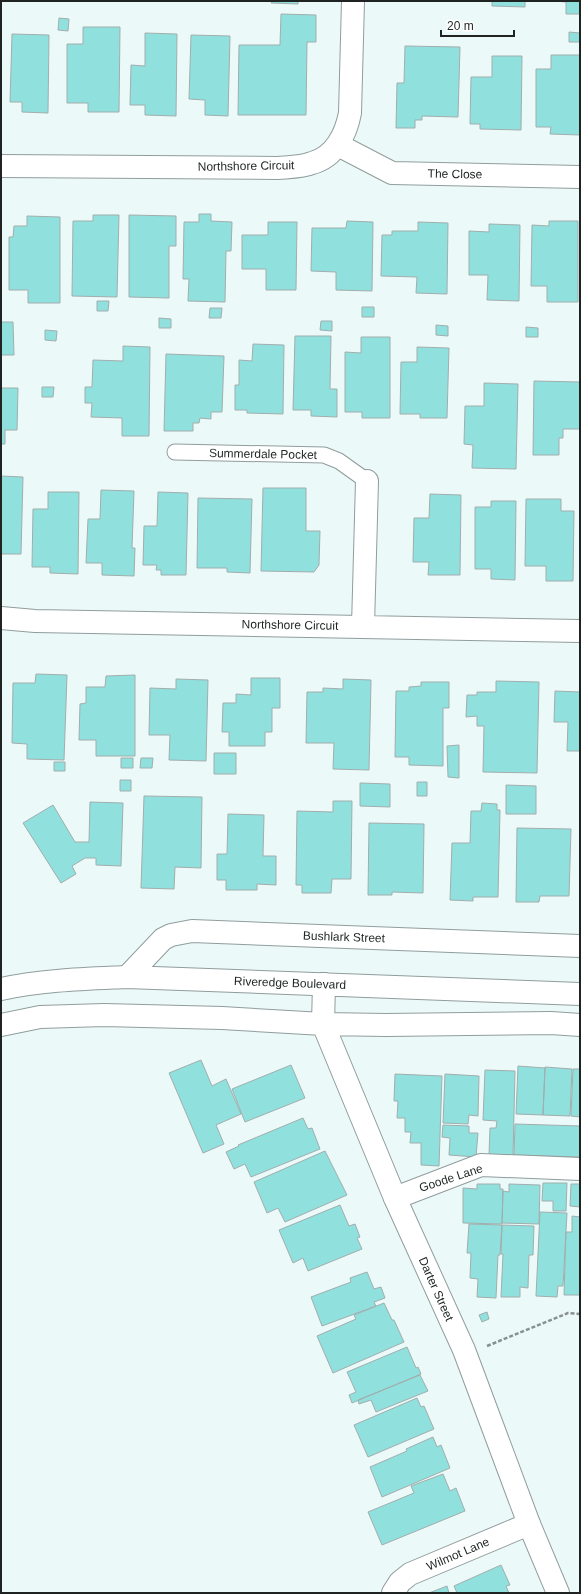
<svg xmlns="http://www.w3.org/2000/svg" width="581" height="1594" viewBox="0 0 581 1594" font-family="Helvetica,sans-serif">
<rect width="100%" height="100%" fill="#ebf9f8"/>
<path fill="#90e0de" stroke="#a1aead" d="M272,1h26v3l-27,-1z
M492,1h33v6l-33,-1z
M554,1h26v13h-14v-12z
M281,14l35,1v27h-9l-1,73h-68l1,-70h41z
M59,18l10,1 -1,12 -10,-1z
M83,27h37l-1,85h-31v-9h-21v-59h16z
M569,32l11,1v9h-11z
M145,33l32,1 -1,82 -31,-1v-10h-15l1,-40 14,1z
M12,34l37,1 -1,78 -26,-1v-10h-12z
M191,35l39,1 -2,80 -23,-1v-15l-16,-1z
M405,46l55,1 -2,70 -36,-1v4h-7v8h-19l1,-45h7z
M551,55h29v80l-30,-1 1,-7h-15v-58h15z
M492,56h30l-1,74 -41,-1v-5h-10l1,-47h21z
M199,214h12v7l21,1 -1,29h-5l-1,51 -37,-1 1,-22h-6l1,-57h15z
M93,215h26l-2,82 -45,-1 1,-75h20z
M129,215l47,1v30h-7v52l-40,-1z
M27,216l33,1v86h-32v-13h-19v-53h4l1,-11h13z
M347,221l26,1 -1,69 -36,-1v-18l-25,-1 1,-43h34z
M549,221h29v81h-31v-16h-16l1,-61 17,1z
M268,222h29l-1,68h-30v-21h-24v-34h26z
M418,222l30,1 -1,71 -31,-1 1,-16 -36,-1 1,-41h10v-4h26z
M489,224l31,1 -1,76 -32,-1 1,-25h-19v-44l20,1z
M97,301h12l-1,10h-11z
M362,307h12v10h-12z
M210,308h12l-1,10h-12z
M159,318l12,1v9h-12z
M321,321h11v10l-12,-1z
M1,322h12l1,33h-13z
M436,325l12,1v10l-12,-1z
M526,327l12,1v9h-12z
M45,330l12,1 -1,10 -11,-1z
M295,336h36l-1,53h7v28l-26,-1v-6h-18z
M361,337h29v81h-28v-6h-17v-60l16,1z
M253,344l31,1 -1,69 -36,-1v-3h-12v-25h4v-25l13,1z
M123,346l27,1 -1,89h-27v-18l-31,-1 1,-14h-7v-16h7l1,-27 30,1z
M417,347l32,1 -2,70h-27v-4h-20l1,-52h16z
M166,354l58,2 -2,56h-11v7l-11,-1 -1,5h-6v8h-29z
M534,381l46,1v47h-17v9h-4v17h-26z
M484,383l34,1 -2,85 -44,-1 1,-23 -9,-1 1,-38h19z
M42,387h12l-1,10h-11z
M1,388h17l-1,42h-12v14h-4z
M1,476l22,1 -2,77h-20z
M263,488h43v43h14l-1,34 -5,7 -53,-1z
M101,490l33,1 -2,57h3l-1,28 -32,-1v-12h-16l2,-44h12z
M48,492h31l-1,82 -28,-1v-6h-18l1,-58h15z
M158,492l30,1 -2,82h-25v-5h-5l1,-5h-14l1,-39h13z
M430,494l31,1 -1,80h-32l1,-13h-16l1,-44h15z
M198,498l54,1 -2,74 -23,-1v-4h-30z
M526,499h35v12h13l-1,70h-27v-15h-21z
M491,501h25l-1,79 -24,-1v-10h-16v-62h16z
M36,674l31,1 -3,85 -37,-1v-15l-15,-1 1,-60h22z
M135,675v81h-39v-16h-17l1,-36 6,-1v-16h19l1,-11z
M251,678h29v30h-8v24h-7v14h-36v-14h-7l1,-29h13v-9l15,1z
M176,679l32,1 -2,81 -37,-1 1,-25h-21l1,-47 26,1z
M343,679l28,1 -2,90 -36,-1 1,-26h-28l1,-51h16v-4l20,1z
M496,681l43,1 -2,91 -54,-1 1,-46h-7v-10l-11,1 1,-22h10v-3h19z
M421,682h28v26h-6v58l-34,-1v-8h-14l1,-66h13v-4l12,-1z
M555,691l25,1v59h-13l1,-29h-14z
M459,745v33l-11,-1 -1,-31z
M214,753h22v21h-22z
M121,758h12v10h-12z
M141,758h12l-1,10h-12z
M54,762h11v9h-11z
M120,780h11v11h-11z
M417,782h10v14h-10z
M360,783l30,1v23l-30,-1z
M506,785l30,1v28h-30z
M144,796l58,1 -1,71 -26,-1 -1,22 -33,-1z
M333,801h19l-1,78h-19l-1,14h-29v-8h-6l1,-74 36,1z
M90,802l33,1 -2,63 -25,-1v-7h-11l-13,8 4,8 -15,9 -38,-60 30,-18 22,37h14z
M482,803l15,1v6h3l-2,87h-25v4l-23,-1 2,-57h18l1,-32h10z
M228,814l36,1 -1,41h13v29l-19,-1v6h-31v-10h-9v-26h10z
M369,823l55,1 -1,69 -31,-1v3h-24z
M517,828l54,1 -2,67h-29l-1,6h-23z
M201,1060l11,26 14,-7 15,35 -25,11 8,19 -21,9 -34,-80z
M291,1065l14,33 -60,24 -13,-33z
M518,1066l27,2 -2,47 -27,-1z
M545,1067l27,2 -2,47 -27,-1z
M573,1069h7v48l-9,-1z
M485,1070l30,1 -2,85 -24,-1 1,-27h6l1,-7 -14,-1z
M395,1074l47,2 -3,90 -18,-1v-22h-11l1,-11h-6v-14h-8l1,-17h-4z
M445,1074l34,2 -1,40 -9,-1 -1,9 -25,-1z
M303,1118l5,11 4,-1 8,21 -69,28 -6,-13 -11,5 -8,-17 13,-6 -1,-1z
M515,1124l65,2v31l-66,-2z
M443,1125l26,1v7h9l-2,24 -27,-2 1,-17 -8,-1z
M325,1151l22,44 -62,27 -7,-14 -11,5 -13,-31z
M543,1183h24l-1,28h-13v-10h-11z
M477,1184h23v5h3l-1,35 -39,-1v-35l14,1z
M509,1184l31,1 -1,39 -37,-1 1,-32 6,1z
M571,1184h9v23l-10,-1z
M340,1205l9,21 6,-2 5,13 -3,1 5,11 -54,22 -5,-13 -10,5 -14,-33z
M540,1212l27,1 -4,73h-5l-1,11 -21,-1z
M572,1216l8,1v78h-16l2,-63h6z
M469,1224l33,1 -2,30h-2l-2,43 -19,-1 1,-18 -8,-1 1,-25h-4z
M502,1225l32,1 -1,29h-4l-1,33 -8,-1v10h-19l2,-43h-2z
M367,1272l7,17 7,-2 4,11 -11,4 2,4 -54,20 -11,-29 40,-15 -1,-4z
M384,1303l8,17h2l10,22 -71,31 -16,-37 39,-17 -2,-4z
M487,1312l2,7 -7,3 -3,-7z
M407,1347l9,21 2,-1 3,7 -69,29 -3,-8 7,-3 -9,-20z
M420,1375l8,16 -52,21 -5,-12 -12,4 -1,-4z
M417,1398l4,9 3,-1 10,23 -66,28 -14,-32z
M433,1437l4,10 4,-2 9,23 -68,29 -12,-30 37,-16 -1,-2z
M443,1474l7,17 6,-3 9,23 -83,34 -14,-33 46,-19 -3,-7z
M501,1565l9,20 -4,1 3,7h-52l-3,-7z
M447,1586l2,7h-20z"/>
<g fill="none" stroke-linecap="round" stroke-linejoin="round">
<g stroke="#919d9d" stroke-width="17">
<path id="lane" d="M175,452l149,3 15,6 28,20"/>
</g>
<g stroke="#919d9d" stroke-width="24">
<path id="street" d="M338,145l54,28 188,4
M1,166l277,2c11,-1 24,-1 34,-5 23,-6 34,-29 38,-50l3,-112
M1,618l34,3 545,10
M363,626l4,-145
M127,977l36,-38 8,-4 21,-4 388,15
M395,1198l86,-33 99,4
M393,1593l7,-11 10,-8 119,-50"/>
</g>
<g stroke="#919d9d" stroke-width="24">
<path id="secondary" d="M324,984l-1,40 72,174 69,152 65,174 29,69
M1,989c42,-9 83,-10 126,-12l453,17
M1,1025l39,-8 64,-2 118,3 101,6 63,1 165,-2 29,2"/>
</g>
<path stroke="#889190" stroke-width="2.5" stroke-dasharray="4 2" stroke-linecap="butt" d="M487,1346l81,-33 12,1"/>
<use href="#lane" stroke="#fff" stroke-width="15"/>
<use href="#street" stroke="#fff" stroke-width="22"/>
<use href="#secondary" stroke="#fff" stroke-width="22"/>
</g>
<g text-anchor="middle" stroke-width="4" stroke-linejoin="round" paint-order="stroke">
<g font-size="12" fill="#1f2423" stroke="#fff">
<text transform="translate(246 166) rotate(-1)" y="4">Northshore Circuit</text>
<text transform="translate(455 174) rotate(1)" y="4">The Close</text>
<text transform="translate(263 454) rotate(1)" y="4">Summerdale Pocket</text>
<text transform="translate(290 625) rotate(1)" y="4">Northshore Circuit</text>
<text transform="translate(344 937) rotate(2)" y="4">Bushlark Street</text>
<text transform="translate(290 983) rotate(2)" y="4">Riveredge Boulevard</text>
<text transform="translate(451 1178) rotate(-18)" y="4">Goode Lane</text>
<text transform="translate(436 1289) rotate(66)" y="4">Darter Street</text>
<text transform="translate(458 1554) rotate(-23)" y="4">Wilmot Lane</text>
</g>
</g>
<rect width="581" height="1594" fill="none" stroke="#1f2423" stroke-width="4"/>
<path d="M441 30v6h73v-6" fill="none" stroke="#1f2423" stroke-width="2"/>
<text x="447" y="30" font-size="12" fill="#1f2423" stroke="#ffffff" stroke-width="3" paint-order="stroke">20 m</text>
</svg>
